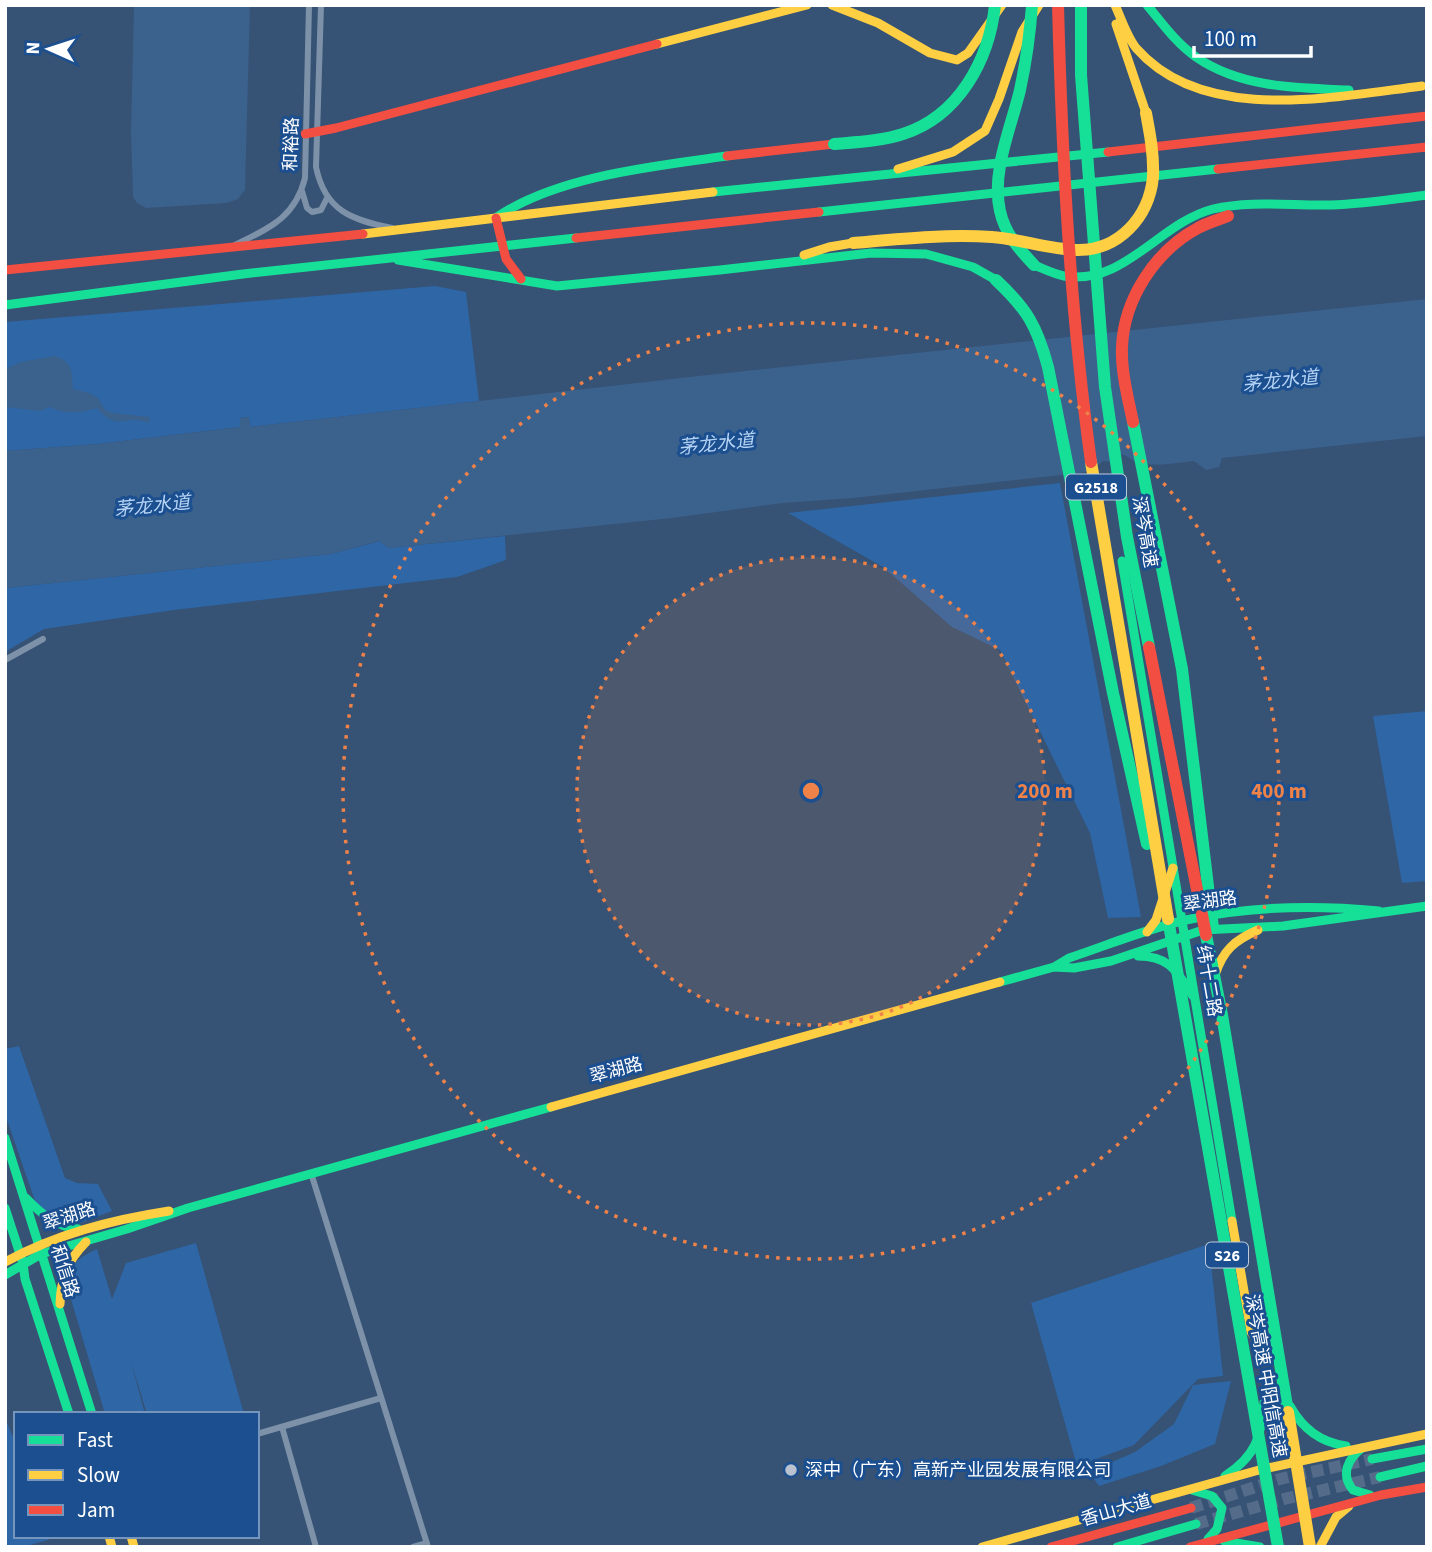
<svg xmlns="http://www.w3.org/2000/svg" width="1432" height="1552" viewBox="0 0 1432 1552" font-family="'Source Sans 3','Noto Sans SC',sans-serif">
<rect width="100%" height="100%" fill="#365274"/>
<path fill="#2f66a5" d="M435,286l31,6 13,109 -229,26 -1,-10 -9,1v9l-142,17 -93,7v-129z
M1060,483l81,434 -33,1 -18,-85 -90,-183 -48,-23 -69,-60 -95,-54z
M505,536l1,24 -49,17 -283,33 -130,19 -39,23v-64l326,-34 49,-13 8,7z
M1427,711v170l-25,2 -29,-167z
M19,1046l46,132 12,5 21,1 14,27 -37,14 -14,-2 -25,-19 -31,-90v-65z
M196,1243l48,171h-97l-16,-52 14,52h-40l-37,-125c2,-24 7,-30 29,-40l15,50 14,-36z
M1209,1244l14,132 -25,3 -64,66 -57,21 -46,-163z
M1231,1381l-16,63 -54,22 -62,20 -10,-14 46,-20 39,-28 19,-39z
M5,1418l11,26v92l38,2 -31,9h-18z"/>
<path fill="#3b618d" d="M134,5h116l-5,185 -7,9 -11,4 -81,5 -9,-5 -4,-6 -2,-67z
M1427,299v137l-205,22 -3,9 -13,3 -12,-9c-18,2 -36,6 -54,2 -8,-1 -12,-8 -20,-9l-7,8 -10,-1 -12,10 -11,2 -226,25 -71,5 -111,15 -284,30 -9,-7 -48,13 -326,34v-137l93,-7 142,-17v-9l9,-1 1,10 448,-51z
M55,356c19,7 16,14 18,33l16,4 9,5 7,12 8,3 37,4 -1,6c-25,-10 -31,10 -52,-15 -17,5 -31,7 -47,-1l-10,4 -35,-4v-38l16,-7z"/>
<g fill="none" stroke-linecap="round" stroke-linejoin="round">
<path stroke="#546c89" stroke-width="12" stroke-dasharray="12 6" stroke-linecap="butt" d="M1191,1508l89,-29 92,-20
M1196,1524l88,-25 96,-22"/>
<path stroke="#7d92a8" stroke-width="6" d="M321,5l-5,162c9,44 36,53 76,61
M302,191l5,17 5,4 9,-2 6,-12
M235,245c34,-17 60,-27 70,-67l4,-173
M5,660l38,-21
M311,1173l117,374
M282,1427l34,120
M257,1434l124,-36
M413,1547l14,-4"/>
<path stroke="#16e098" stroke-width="9" d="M1147,5c15,18 29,38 49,52 45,31 101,31 153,33
M713,192l395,-40
M819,212l399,-43
M497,217c60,-41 158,-51 230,-61
M398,260l159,26 163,-16
M1034,265c10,4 20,9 30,11 60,10 95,-53 149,-67 38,-9 79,-3 118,-4 32,-1 64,-6 96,-10
M720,270l151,-17 55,1 47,13 23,13
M5,305l238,-31 333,-36
M1122,561l110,660
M1138,956c32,0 39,16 55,40
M1054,967l20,1 37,-7 92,-31 80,-4 144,-20
M1000,982l54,-15 15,-9c39,-13 77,-29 117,-38 63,-14 129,-15 193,-9
M5,1138l87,276
M26,1198c15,16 30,28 52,31
M5,1208l18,55 2,16 44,135
M5,1275l36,-21 86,-25 61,-21 363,-101
M1290,1406c13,23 30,36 56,40
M1362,1448c-14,11 -22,26 -9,42l17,5
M1372,1459l55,-10
M1225,1476c32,-21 35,-38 39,-74
M1380,1477l47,-11
M1192,1490l20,6 10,12 -5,21 -9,10
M1224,1541l36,6
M1117,1547l79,-23"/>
<path stroke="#ffcf43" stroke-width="9" d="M832,5l46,18 52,30 27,7 11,-7 34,-48
M1115,5c6,13 12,32 21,43 67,77 197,49 286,38
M1116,24l30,89
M657,44l150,-39
M898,169l55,-17 32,-21 14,-32 23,-67 17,-27
M363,234l350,-42
M804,255l25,-8 24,-4
M1147,932l9,-12 17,-52
M1215,975c8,-25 20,-35 43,-45
M551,1107l449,-125
M1232,1221l19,111 9,12
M5,1262c52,-28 106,-42 164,-51
M60,1304c1,-26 7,-43 26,-62
M1260,1344l10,-27
M109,1536l3,11
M131,1536l3,11
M982,1547l277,-77 168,-36
M1320,1547l16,-30 13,-11"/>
<path stroke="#f24e42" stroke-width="9" d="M305,134l31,-6 321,-84
M1108,152l319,-36
M727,156l107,-12
M1218,169l209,-22
M496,218l10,41 15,20
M576,238l243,-26
M5,270l358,-36
M1051,1547l140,-39
M1190,1547l191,-52 46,-8"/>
<path stroke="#16e098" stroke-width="12" d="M1032,5c-2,29 -6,57 -12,85 -9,38 -29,82 -20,121 5,23 19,38 34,54
M1081,5v70l24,312 22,150 22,110
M834,144c23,-2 47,-3 69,-10 56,-18 86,-74 92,-129
M996,280c31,29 41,46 52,87l65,326 34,151
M1133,422l49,247 31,259
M1168,919l110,628
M1206,935l16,80 66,397"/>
<path stroke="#ffcf43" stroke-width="12" d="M853,243c46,-4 92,-9 139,-6 28,2 56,12 84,13 43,1 73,-33 77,-73 1,-22 -3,-43 -7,-64
M1091,462l77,457
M1288,1412l22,135"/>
<path stroke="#f24e42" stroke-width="12" d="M1058,5c4,153 12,305 33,457
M1133,422c-5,-24 -12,-50 -11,-75 2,-48 33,-96 76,-119 9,-5 20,-8 30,-12
M1149,647l57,288"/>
</g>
<circle cx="811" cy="791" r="234" fill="#ee8249" fill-opacity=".12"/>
<g fill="none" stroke="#ee8249" stroke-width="3.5" stroke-dasharray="3.5 7">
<circle cx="811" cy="791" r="234"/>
<circle cx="811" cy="791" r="468"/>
</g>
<circle fill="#b9c2ce" stroke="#1b4f8f" stroke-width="2.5" cx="791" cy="1470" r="7"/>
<g text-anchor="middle" stroke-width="6" stroke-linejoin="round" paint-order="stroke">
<g fill="#1b4f8f" stroke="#bbcadd" stroke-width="2">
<rect x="1066" y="474.5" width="60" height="25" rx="5"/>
<rect x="1206" y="1242.5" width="42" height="25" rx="5"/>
</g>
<g font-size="16" font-weight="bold" fill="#fff">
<text x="1096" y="493">G2518</text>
<text x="1227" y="1261">S26</text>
</g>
<g font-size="18" fill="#fff" stroke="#1b4f8f">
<text transform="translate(291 144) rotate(-88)" y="6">和裕路</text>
<text transform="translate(1145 532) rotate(80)" y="6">深岑高速</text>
<text transform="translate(1210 901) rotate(-8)" y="6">翠湖路</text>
<text transform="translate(1209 981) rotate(80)" y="6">纬十二路</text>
<text transform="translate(616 1070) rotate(-15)" y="6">翠湖路</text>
<text transform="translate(69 1216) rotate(-18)" y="6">翠湖路</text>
<text transform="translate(65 1271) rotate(72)" y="6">和信路</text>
<text transform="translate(1266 1376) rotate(80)" y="6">深岑高速 中阳信高速</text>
<text transform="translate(1116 1510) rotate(-16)" y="6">香山大道</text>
</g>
<g font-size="18" fill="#fff" stroke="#1b4f8f" text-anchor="start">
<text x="805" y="1476">深中（广东）高新产业园发展有限公司</text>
</g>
<g font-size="19" font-style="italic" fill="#b5d3f5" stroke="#1b4f8f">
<text transform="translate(1280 380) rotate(-6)" y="7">茅龙水道</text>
<text transform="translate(716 443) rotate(-6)" y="7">茅龙水道</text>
<text transform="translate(152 505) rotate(-6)" y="7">茅龙水道</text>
</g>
</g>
<circle cx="811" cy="791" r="10" fill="#ee8249" stroke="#1b4f8f" stroke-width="3.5"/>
<g font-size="21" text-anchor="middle" font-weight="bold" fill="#ee8249" stroke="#1b4f8f" stroke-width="6" stroke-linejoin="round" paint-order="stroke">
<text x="1045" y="798">200 m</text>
<text x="1279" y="798">400 m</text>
</g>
<rect width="1432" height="1552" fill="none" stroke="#ffffff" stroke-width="14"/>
<rect x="14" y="1412" width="245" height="126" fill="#1b4f8f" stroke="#7695bc" stroke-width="2"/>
<rect x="28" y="1435" width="35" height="10" fill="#16e098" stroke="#7695bc" stroke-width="2"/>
<text x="77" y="1447" font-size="21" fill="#ffffff">Fast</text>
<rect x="28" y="1470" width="35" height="10" fill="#ffcf43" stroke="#7695bc" stroke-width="2"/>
<text x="77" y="1482" font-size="21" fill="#ffffff">Slow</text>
<rect x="28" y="1505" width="35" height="10" fill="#f24e42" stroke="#7695bc" stroke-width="2"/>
<text x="77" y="1517" font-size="21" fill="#ffffff">Jam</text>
<g transform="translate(49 49) rotate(273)" stroke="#1b4f8f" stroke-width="5" paint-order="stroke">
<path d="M0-5L12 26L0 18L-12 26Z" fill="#ffffff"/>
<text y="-10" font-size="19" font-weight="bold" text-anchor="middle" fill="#ffffff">N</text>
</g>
<path d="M1194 46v10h117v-10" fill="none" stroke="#ffffff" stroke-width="3.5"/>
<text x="1204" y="46" font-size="21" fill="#ffffff" stroke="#1b4f8f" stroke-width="5" paint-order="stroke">100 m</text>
</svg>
